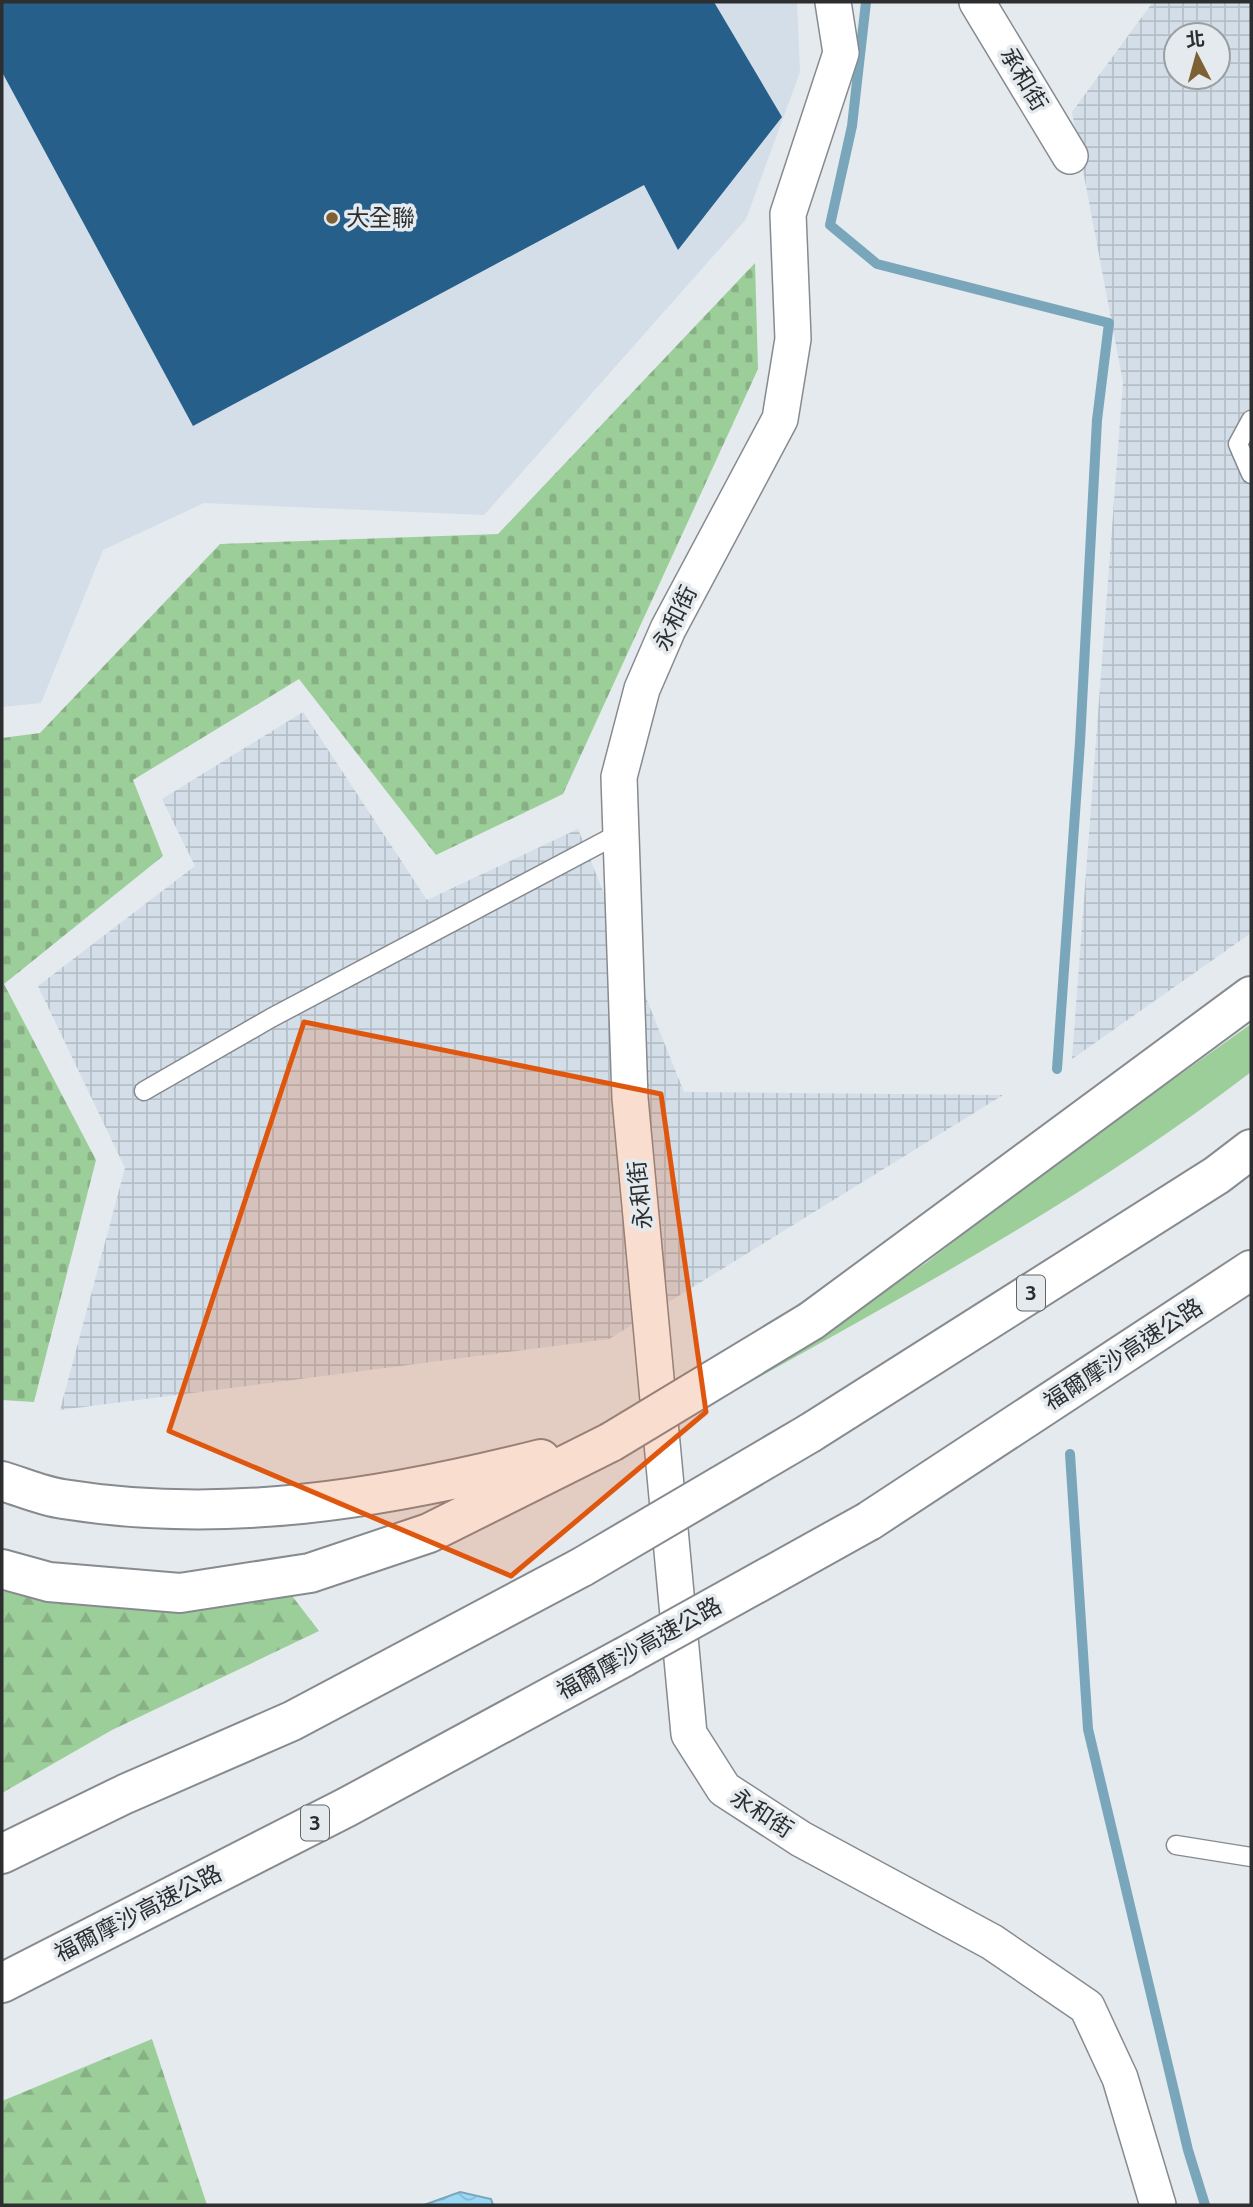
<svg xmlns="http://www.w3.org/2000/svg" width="1253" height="2207" viewBox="0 0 1253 2207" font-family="Ubuntu,'Noto Sans TC',sans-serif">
<defs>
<pattern id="industrial-grid" width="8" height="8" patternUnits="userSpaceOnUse" patternTransform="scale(1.75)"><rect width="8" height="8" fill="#d3dee8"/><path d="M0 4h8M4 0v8" fill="none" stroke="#b5bfc7"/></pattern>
<pattern id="forest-firs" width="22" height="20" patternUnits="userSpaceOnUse" patternTransform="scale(1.75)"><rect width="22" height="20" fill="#9cce99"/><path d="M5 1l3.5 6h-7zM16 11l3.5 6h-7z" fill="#87b184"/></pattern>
<pattern id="cemetery-stones" width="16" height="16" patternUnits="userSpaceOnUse" patternTransform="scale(1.75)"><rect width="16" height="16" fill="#9cce99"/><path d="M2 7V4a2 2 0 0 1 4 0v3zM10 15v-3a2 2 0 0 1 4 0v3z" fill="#87b184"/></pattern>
<pattern id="water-waves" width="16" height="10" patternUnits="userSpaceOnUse" patternTransform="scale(1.75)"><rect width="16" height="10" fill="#9cd9f7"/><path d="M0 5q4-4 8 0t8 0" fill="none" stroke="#87bbd4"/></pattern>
</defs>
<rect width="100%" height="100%" fill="#e4eaee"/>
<path fill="#d3dee8" d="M2,2h795l3,70 -54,147 -262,296 -280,-12 -101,47 -62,153 -39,4z"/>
<path fill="url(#industrial-grid)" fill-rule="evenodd" d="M1153,2h98v931l-179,126 51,-677 -51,-270zM1176,35h42v42h-42z
M303,712l124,188 151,-71 106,263 319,3 -394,244 -549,71 65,-242 -87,-182 157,-120 -33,-67z"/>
<path fill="#9cce99" d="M1251,1024v48c-160,123 -339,220 -515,318l190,-127 109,-85z"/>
<path fill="url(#forest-firs)" d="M2,1591l73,12 82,8 132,-19 30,39 -207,99 -110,63z
M152,2039l55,166h-205v-104z"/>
<path fill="url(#cemetery-stones)" d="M755,263l3,106 -195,425 -127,61 -137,-176 -166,101 30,76 -159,128 92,176 -62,242 -32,-2v-662l38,-5 180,-189 278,-10z"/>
<path fill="url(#water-waves)" stroke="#7aa6bb" stroke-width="2" d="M460,2192l31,7 2,6h-69z"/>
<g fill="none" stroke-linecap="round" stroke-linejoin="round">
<path stroke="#7aa6bb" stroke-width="10" d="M866,2l-14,124 -22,99 47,39 232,59 -12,97 -17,322 -23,327
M1070,1454l18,275 100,421 17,55"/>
</g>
<path fill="#275f8b" d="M2,2h712l68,115 -104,133 -34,-65 -451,241 -191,-354z"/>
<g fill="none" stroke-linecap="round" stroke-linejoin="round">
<g stroke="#878b90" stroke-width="21">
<path id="lane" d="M1251,420l-13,24 13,30
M144,1091l127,-73 351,-186
M1176,1845l75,12"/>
</g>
<g stroke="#878b90" stroke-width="38">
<path id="street" d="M833,2l8,51 -53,161 5,125 -13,80 -112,210 -26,60 -23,88 11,321 59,636 35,55 77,50 191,103 95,65 33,71 38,127
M977,2l93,154"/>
</g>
<g stroke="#878b90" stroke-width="42">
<path id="highway" d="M811,1321l440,-325
M810,1433l407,-258 34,-26
M2,1481c20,6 40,15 61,18 162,26 320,0 478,-40
M869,1521l382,-251
M2,1569l47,13 131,11 130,-20 119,-40 182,-91
M2,1854l123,-60 167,-73 290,-154
M2,1983l345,-176 277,-150"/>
</g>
<use href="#lane" stroke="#fff" stroke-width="18"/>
<use href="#street" stroke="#fff" stroke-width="35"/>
<use href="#highway" stroke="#fff" stroke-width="38"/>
<g stroke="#878b90" stroke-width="42" stroke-linecap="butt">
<path id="highway-bridge" d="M611,1442l200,-121
M582,1567l228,-134
M624,1657l245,-136"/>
</g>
<use href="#highway-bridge" stroke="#fff" stroke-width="38"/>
</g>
<path fill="#df570e" fill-opacity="0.2" stroke="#df570e" stroke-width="5" stroke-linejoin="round" d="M304,1022l357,72 45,318 -195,164 -342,-145z"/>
<circle fill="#7d6034" stroke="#e4eaee" stroke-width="2.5" cx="332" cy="218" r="7"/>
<g text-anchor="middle" stroke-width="7" stroke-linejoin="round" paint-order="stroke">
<g fill="#e4eaee" stroke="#636669" stroke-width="2">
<rect x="1017" y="1275.5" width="28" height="35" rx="5"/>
<rect x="301" y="1805.5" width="28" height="35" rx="5"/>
</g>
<g font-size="21" font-weight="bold" fill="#2c2e30">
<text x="1031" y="1300">3</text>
<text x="315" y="1830">3</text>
</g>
<g font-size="23" fill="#2c2e30" stroke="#e4eaee">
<text transform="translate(1024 79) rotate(59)" y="8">承和街</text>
<text transform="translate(675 618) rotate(-64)" y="8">永和街</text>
<text transform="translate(640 1195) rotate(-96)" y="8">永和街</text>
<text transform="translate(1123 1354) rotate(-33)" y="8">福爾摩沙高速公路</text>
<text transform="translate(639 1648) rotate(-29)" y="8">福爾摩沙高速公路</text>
<text transform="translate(762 1813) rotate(33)" y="8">永和街</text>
<text transform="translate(138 1913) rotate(-27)" y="8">福爾摩沙高速公路</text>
</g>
<g font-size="23" fill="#2c2e30" stroke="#e4eaee" text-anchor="start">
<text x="346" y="226">大全聯</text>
</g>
</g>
<rect width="1253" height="2207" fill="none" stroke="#2c2e30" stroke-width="7"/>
<g transform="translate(1197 56) rotate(354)"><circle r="33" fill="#e4eaee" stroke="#9a9fa2" stroke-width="2"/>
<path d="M0-5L12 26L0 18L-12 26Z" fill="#7d6034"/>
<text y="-10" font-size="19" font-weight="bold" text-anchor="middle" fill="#2c2e30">北</text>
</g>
</svg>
